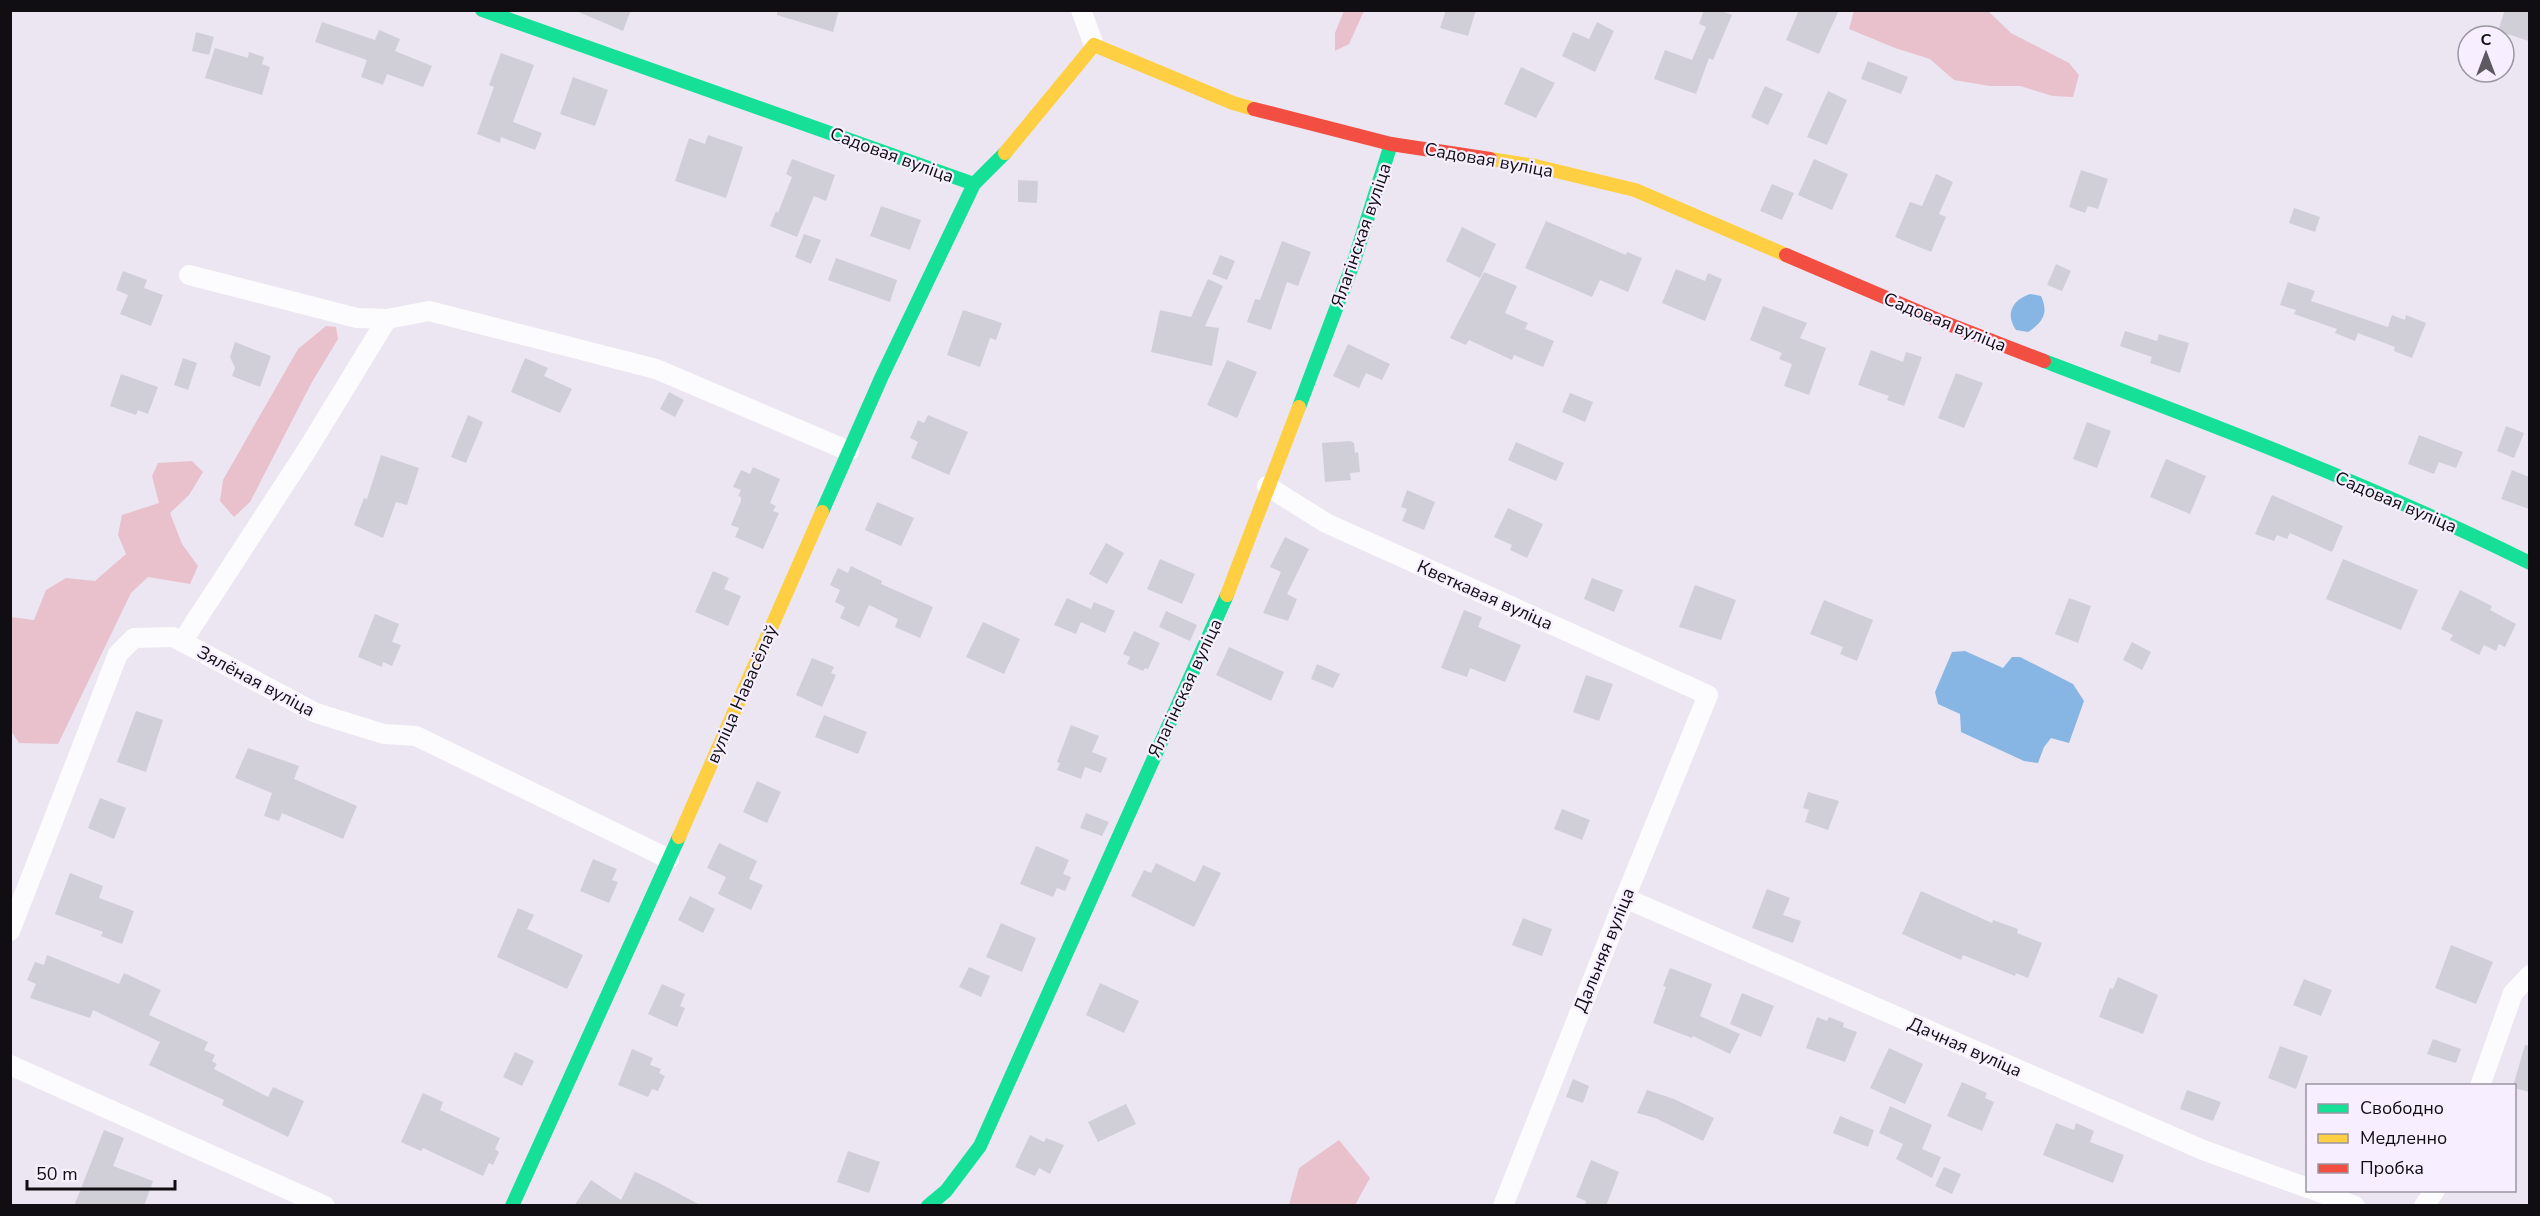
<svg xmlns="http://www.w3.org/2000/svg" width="2540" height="1216" viewBox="0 0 2540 1216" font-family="'Nunito Sans',sans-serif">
<rect width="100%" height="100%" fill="#ebe6f1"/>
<path fill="#e9c1cd" d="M1344,11h20l-15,33 -14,7v-18z
M1854,11h134l23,22 58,30 10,12 -6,22 -20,-1 -33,-10h-30l-36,-6 -24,-21 -35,-11 -46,-19z
M326,326l10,1 2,12 -26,43 -62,120 -16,15 -14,-16 3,-21 75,-131z
M192,461l11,11 -14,23 -19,18 12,31 16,22 -8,18 -42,-7 -17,16 -73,151 -39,-1 -8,-12v-114l23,3 12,-30 20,-12 29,3 31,-27 -8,-19 4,-20 37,-12 -7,-27 6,-13z
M1339,1140l31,38 -15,27h-66l10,-37z"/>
<path fill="#87b6e4" d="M2030,294l11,2c8,17 2,26 -13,36l-12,-2c-11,-16 -4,-30 14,-36z
M1965,651l38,17 9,-11h8l53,27 11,17 -15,42 -18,-5 -7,9 -6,16 -14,-2 -63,-29 -1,-18 -22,-10 -3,-12 17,-40z"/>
<path fill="#d0cfd7" d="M574,10h57l-8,21z
M777,10h62l-6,22 -56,-17z
M1446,10h30l-8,26 -28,-8z
M1704,10h16l12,5 -19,45 -4,-2 -13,36 -42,-15 11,-29 27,10 14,-33 -7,-3z
M1799,10h40l-20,44 -33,-14z
M2505,10h24v31l-31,-10z
M322,22l53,18 4,-10 21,9 -5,12 37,15 -9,21 -36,-13 -4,11 -22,-8 6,-17 -52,-18z
M1597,22l17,9 -19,41 -33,-16 11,-24 16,7z
M196,32l18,5 -5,18 -17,-4z
M215,48l33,10 1,-6 15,5 -2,7 8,3 -8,28 -57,-17z
M501,53l33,12 -21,57 29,11 -7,17 -34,-13 -1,6 -23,-9 17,-47 -5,-2z
M1868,61l40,16 -7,17 -40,-15z
M1521,67l34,16 -19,35 -32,-14z
M573,77l35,13 -13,36 -35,-12z
M1765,86l18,8 -15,31 -17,-8z
M1828,91l19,9 -20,45 -20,-8z
M708,135l35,12 -17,51 -51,-17 14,-43 16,6z
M792,159l43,16 -9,26 -12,-5 -17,41 -27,-11 6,-15 2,2 14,-36 -6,-3z
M1814,159l34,15 -16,36 -34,-15z
M2081,170l27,9 -10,30 -10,-3 -3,7 -16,-6z
M1936,174l17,8 -14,32 7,3 -15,35 -36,-15 15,-35 12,4z
M1018,180l20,1 -1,22 -19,-1z
M1772,184l22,9 -12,27 -22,-9z
M881,206l40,14 -11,30 -40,-14z
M2294,208l26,9 -5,15 -26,-9z
M1546,221l80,34 1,-3 15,6 -14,34 -28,-12 -8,17 -67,-29z
M1462,227l34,17 -16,34 -34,-17z
M804,234l17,6 -10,24 -16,-7z
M1282,241l29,11 -13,34 -11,-4 -16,48 -24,-8 8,-23 5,1z
M1220,255l15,6 -8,19 -15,-6z
M836,258l61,22 -7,22 -62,-22z
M2056,264l15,7 -9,20 -15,-6z
M1676,269l29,12 3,-8 14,6 -17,42 -43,-18z
M123,271l24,9 -3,8 19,7 -12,31 -31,-12 8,-19 -12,-5z
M1484,272l33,14 -12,27 23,10 -3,6 29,12 -11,26 -29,-12 -2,5 -43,-20 -3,5 -16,-7z
M1208,279l15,7 -18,40 14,2 -7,38 -61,-14 9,-42 31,7z
M2288,282l27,9 -4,10 77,26 4,-12 13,5 1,-5 20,8 -14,35 -18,-7 1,-4 -37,-14 -3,8 -20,-8 2,-4 -43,-15 2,-4 -16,-5z
M1763,306l44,17 -7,15 26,10 -17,47 -25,-9 8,-22 -13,-5 3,-6 -32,-13z
M963,310l39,13 -6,17 -6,-2 -10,29 -33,-12z
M2125,331l32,10 2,-7 30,9 -9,30 -30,-10 2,-6 -32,-11z
M235,342l36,14 -11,31 -28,-11 3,-8 -5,-11z
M1348,344l42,20 -8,16 -16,-7 -7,15 -26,-12z
M1871,350l32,12 3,-10 16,5 -18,49 -17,-6 2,-4 -31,-11z
M183,358l14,5 -9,27 -14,-5z
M525,358l23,10 -4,8 28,13 -12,24 -49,-21z
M1227,360l30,12 -20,46 -30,-13z
M1956,373l27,10 -19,45 -26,-10z
M121,374l37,13 -10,27 -10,-4 -2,5 -26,-9z
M669,392l15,8 -9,17 -15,-8z
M1570,393l23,9 -8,20 -23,-10z
M468,415l15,7 -17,41 -15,-6z
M928,415l40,17 -19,43 -38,-17 7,-16 -8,-4 8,-18 6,3z
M2087,422l24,9 -14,37 -24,-9z
M2506,426l18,7 -10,25 -17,-7z
M2419,435l44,17 -7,16 -17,-6 -5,12 -26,-10z
M1350,441l4,2 1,10 3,-1 2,20 -10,1 1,7 -26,2 -3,-39z
M1516,442l48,21 -8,18 -48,-21z
M381,455l38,13 -12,37 -11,-3 -13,36 -29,-13 10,-27 3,1z
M2166,459l40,17 -16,38 -40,-17z
M753,467l27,12 -10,24 6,3 -3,5 6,2 -16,36 -28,-12 4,-9 -8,-3 10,-24v-4l-3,-1 3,-6 -8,-3 8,-17 9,4z
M2512,470l17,7v32l-28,-10z
M1407,490l28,12 -11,28 -22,-9 5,-12 -6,-2z
M2272,495l71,31 -11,26 -42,-19 -3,6 -10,-4 -3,6 -19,-7z
M877,502l37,16 -13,28 -36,-16z
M1508,508l35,16 -16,34 -17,-8 2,-5 -18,-8z
M1285,537l24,12 -22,45 10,5 -9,22 -25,-8 18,-41 -11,-5z
M1106,543l18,10 -17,31 -18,-10z
M1160,559l35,15 -13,30 -35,-15z
M2343,559l75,31 -17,40 -75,-31z
M851,566l31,15 -1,3 52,23 -13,31 -25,-11 3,-8 -29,-14 -10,22 -19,-9 5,-11 -10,-5 5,-12 -10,-5 8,-17 10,5z
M713,571l16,7 -5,11 17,7 -13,30 -33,-14z
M1592,578l31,12 -9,22 -30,-13z
M1695,585l41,15 -15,40 -42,-13z
M2460,590l32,16 -2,4 26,14 -11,23 -6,-3 -3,7 -12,-6 -5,10 -29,-15 3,-5 -12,-6z
M1067,598l24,11 3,-7 21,9 -10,22 -24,-11 -5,12 -22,-9z
M2069,598l22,8 -13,37 -23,-9z
M1824,600l49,20 -16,41 -17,-7 3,-7 -33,-13z
M1464,610l18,7 -4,10 43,18 -16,37 -35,-14 -3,9 -26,-9z
M1166,611l31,14 -7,16 -31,-14z
M375,614l24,10 -7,18 9,3 -9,21 -9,-4 -1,5 -24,-10z
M983,622l37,17 -16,35 -38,-17z
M1134,631l26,12 -12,26 -3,-1 -2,3 -16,-7 3,-7 -7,-3z
M2132,642l19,10 -9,18 -19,-10z
M1229,647l55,25 -13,29 -55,-26z
M812,658l22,9 -3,6 5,2 -14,32 -26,-12z
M1317,664l23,10 -7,14 -22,-9z
M1586,675l27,9 -14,37 -26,-9z
M136,711l27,9 -17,52 -29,-10z
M824,715l43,17 -9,22 -43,-17z
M1071,725l28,11 -7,16 15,6 -6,15 -16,-6 -4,12 -24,-9 3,-7 -3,-1z
M248,748l51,18 -5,13 63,27 -14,33 -61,-26 -3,8 -15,-5 8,-23 -37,-15z
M757,781l24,11 -14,31 -24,-11z
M1808,792l31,9 -11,29 -23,-8 4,-12 -6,-2z
M100,798l26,10 -12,31 -26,-11z
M1562,809l28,11 -8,20 -28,-11z
M1086,813l23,9 -7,14 -22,-8z
M719,843l38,18 -8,18 14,6 -12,25 -33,-16 8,-17 -19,-9z
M1036,846l33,14 -6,14 8,3 -6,14 -8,-3 -4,9 -33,-13z
M593,859l24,10 -5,11 6,2 -9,21 -29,-12z
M1156,863l39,19 8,-17 18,8 -27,54 -63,-31 13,-26 7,3z
M70,873l33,13 -4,12 35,13 -12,33 -21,-8 2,-4 -48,-18z
M1767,889l23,9 -7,17 18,6 -8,22 -41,-15z
M1921,891l71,32 1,-3 25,9 -1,4 25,10 -14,35 -12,-5 -1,3 -52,-21 -2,5 -59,-26z
M690,896l25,13 -12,24 -25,-13z
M518,908l16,7 -7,14 56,26 -16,34 -70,-32z
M1523,918l29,11 -10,27 -30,-11z
M1001,923l35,15 -14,34 -36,-15z
M2451,945l42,17 -17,42 -41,-16z
M47,955l72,29 5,-11 37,17 -12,25 59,27 -4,8 11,5 -3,6 5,3 -3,5 54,28 5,-10 31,14 -16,36 -66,-32 2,-5 -75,-35 11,-23 -67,-32 -3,8 -60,-20 6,-14 -9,-4 8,-18 9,3z
M969,967l21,9 -9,21 -22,-10z
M1670,968l42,16 -12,32 40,18 -10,20 -37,-18 -1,2 -39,-15 13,-36 -3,-1z
M2118,977l40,18 -15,39 -44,-17 11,-29 3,1z
M2304,979l28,11 -11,26 -28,-11z
M1100,983l39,18 -15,32 -38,-18z
M662,984l23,10 -5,12 5,2 -8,19 -29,-13z
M1742,993l32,13 -13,31 -31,-13z
M1817,1017l10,4 2,-4 15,6 -1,4 14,5 -12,30 -39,-14z
M2433,1039l28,10 -5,14 -29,-9z
M2525,1045l4,1v46l-15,-4 -1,-2z
M2280,1046l28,10 -12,33 -28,-11z
M1889,1048l34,16 -18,40 -35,-16z
M632,1049l21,9 -3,7 11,4 -2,4 6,3 -7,15 -6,-2 -4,8 -30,-12z
M515,1052l19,9 -12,25 -19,-9z
M1573,1079l16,7 -6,17 -17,-6z
M1962,1082l25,11 -2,5 9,4 -12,29 -35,-15z
M1647,1090l27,9 40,19 -11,23 -48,-23 -18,-5z
M2187,1090l34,12 -8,19 -33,-12z
M423,1093l20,9 -3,8 60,28 -5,11 4,3 -6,13 -4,-2 -6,13 -60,-28 -2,3 -20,-9z
M1126,1104l10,20 -38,18 -10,-20z
M1890,1106l42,19 -10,24 19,8 -9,21 -36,-19 7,-15 -24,-11z
M1840,1116l34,14 -6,17 -35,-14z
M2056,1123l18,7 2,-7 18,8 -4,11 34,13 -11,28 -70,-28z
M104,1130l20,8 -11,28 40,15 -9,25h-70z
M1030,1135l14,7 2,-4 18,7 -14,29 -11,-6 -4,8 -20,-9z
M848,1151l32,11 -11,31 -32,-11z
M1591,1160l28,12 -13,34h-21l1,-5 -10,-4z
M1944,1167l17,7 -9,20 -17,-8z
M635,1172l22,10 45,24h-128l17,-26 30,20z"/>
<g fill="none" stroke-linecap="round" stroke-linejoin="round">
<path stroke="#fcfbfd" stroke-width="20" d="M1081,10l13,35
M189,275l168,43 30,1 42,-8 227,58 193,82
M1267,486l59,37 382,172 -83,203 -122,308
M182,642l125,-192 80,-131
M1625,898l578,252 105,38
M10,931l108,-277 16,-16 39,-1 143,76 68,21 32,2 253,123
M10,1065l315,141
M2480,1086l33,-93 17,-18
M2314,1190l41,16
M2424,1206l11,-16"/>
<path stroke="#16e098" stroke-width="14" d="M482,10l492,174 31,-31
M2044,361c164,62 329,124 486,202
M1299,407l55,-146 37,-117
M822,512l60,-136 92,-192
M512,1206l167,-369
M928,1206l18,-15 34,-45 247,-551"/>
<path stroke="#ffcf43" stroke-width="14" d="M1005,153l89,-108 139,58 21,6
M1490,159l45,7 100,24 151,65
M1227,595l72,-188
M679,837l143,-325"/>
<path stroke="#f24e42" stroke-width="14" d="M1254,109l137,35 99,15
M1786,255l152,65 106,41"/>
</g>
<g text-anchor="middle" stroke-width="4.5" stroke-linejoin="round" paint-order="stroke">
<g font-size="18" fill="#100d13" stroke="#f7efff">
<text transform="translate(892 155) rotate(20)" y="6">Садовая вуліца</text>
<text transform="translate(1489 160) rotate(10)" y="6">Садовая вуліца</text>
<text transform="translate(1361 235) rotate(-71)" y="6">Ялагінская вуліца</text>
<text transform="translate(1945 322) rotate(22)" y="6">Садовая вуліца</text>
<text transform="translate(2396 502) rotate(23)" y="6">Садовая вуліца</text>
<text transform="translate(1485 595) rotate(24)" y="6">Кветкавая вуліца</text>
<text transform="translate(256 681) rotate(28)" y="6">Зялёная вуліца</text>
<text transform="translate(1185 688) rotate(-65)" y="6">Ялагінская вуліца</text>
<text transform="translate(742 694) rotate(-66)" y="6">вуліца Навасёлаў</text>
<text transform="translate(1604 950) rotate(-68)" y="6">Дальняя вуліца</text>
<text transform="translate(1965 1047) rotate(24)" y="6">Дачная вуліца</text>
</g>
</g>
<rect width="2540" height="1216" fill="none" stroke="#100d13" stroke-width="24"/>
<rect x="2306" y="1084" width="210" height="108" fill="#f7efff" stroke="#9b95a1" stroke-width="1.5"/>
<rect x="2318" y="1104" width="30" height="9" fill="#16e098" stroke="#9b95a1" stroke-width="1.5"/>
<text x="2360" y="1114" font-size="18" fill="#100d13">Свободно</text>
<rect x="2318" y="1134" width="30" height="9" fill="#ffcf43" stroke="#9b95a1" stroke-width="1.5"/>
<text x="2360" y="1144" font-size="18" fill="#100d13">Медленно</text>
<rect x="2318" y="1164" width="30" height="9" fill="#f24e42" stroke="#9b95a1" stroke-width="1.5"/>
<text x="2360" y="1174" font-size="18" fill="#100d13">Пробка</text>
<g transform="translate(2486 54)"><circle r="28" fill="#f7efff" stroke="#9b95a1" stroke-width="1.5"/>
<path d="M0-4.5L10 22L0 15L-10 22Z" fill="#5d5961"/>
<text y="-9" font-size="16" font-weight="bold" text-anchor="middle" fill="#100d13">С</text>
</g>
<path d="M27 1180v9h148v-9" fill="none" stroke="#100d13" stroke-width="3"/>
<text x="36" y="1180" font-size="18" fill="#100d13" stroke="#f7efff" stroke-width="4.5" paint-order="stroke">50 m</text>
</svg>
